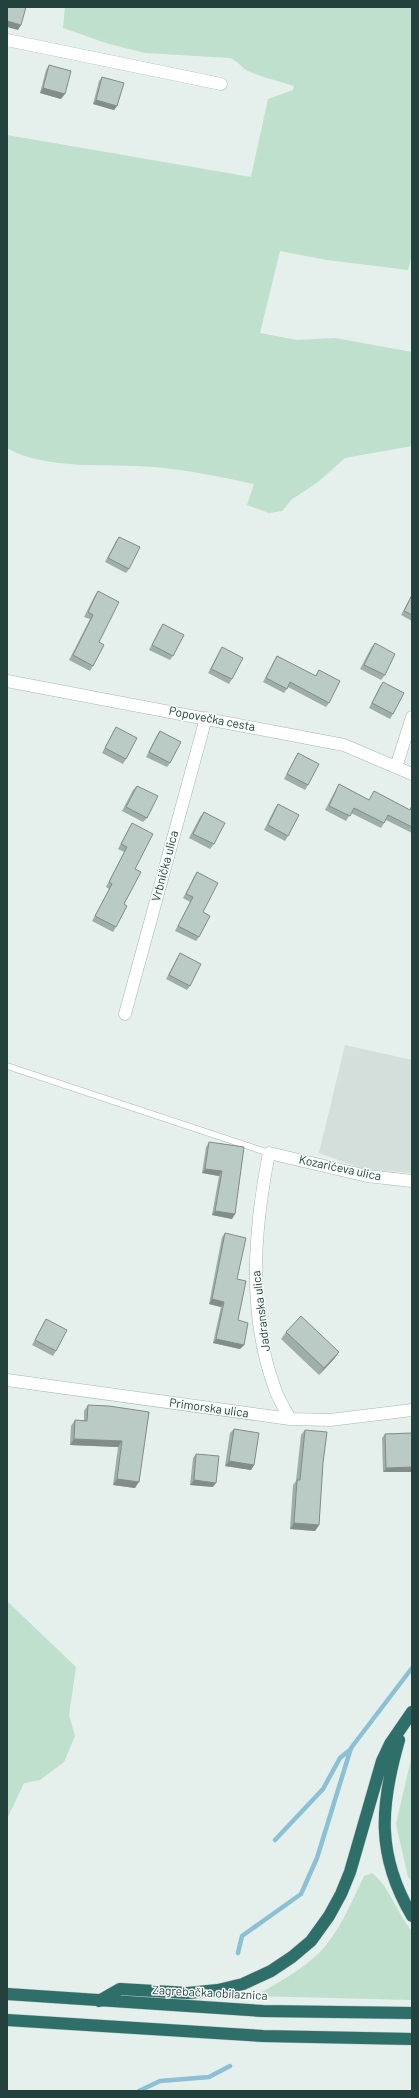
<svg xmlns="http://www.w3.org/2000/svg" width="419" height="2098" viewBox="0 0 419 2098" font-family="Barlow,sans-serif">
<rect width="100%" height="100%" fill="#e5efec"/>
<path fill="#d3dfdb" d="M345,1045l67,15v113l-49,-4 -44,-16z"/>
<path fill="#bee0cc" d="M65,7h347v247l-4,16 -81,-10 -47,-9 -20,82 37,7 38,-2 77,14v94l-67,12 -27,24 -27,18 -9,11 -13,2 -22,-8 7,-21c-33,-7 -66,-14 -100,-17 -45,-4 -107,4 -147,-19v-313l244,42 17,-78 25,-9 1,-4c-15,-5 -31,-8 -46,-15 -7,-4 -10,-10 -18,-13l-85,-5 -36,-9 -46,-16z
M7,1601l69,66 -7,48 6,21 -11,26 -24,18 -16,3 -17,36z
M412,1755v126l-4,-4 -12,-53z
M372,1873c18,14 25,41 40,58v69l-158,-4c23,-12 46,-25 65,-43 20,-20 33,-52 45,-77z"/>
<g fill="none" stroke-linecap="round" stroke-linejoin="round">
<path stroke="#8cc0d5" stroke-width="4.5" d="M275,1840l48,-51 17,-31 11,-9
M238,1953l4,-17 59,-42 16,-36 34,-110 61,-80
M139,2091l21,-10 49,-4 21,-11"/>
<g stroke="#a7b8b4" stroke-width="7">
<path id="service" d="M7,1066l262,87"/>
</g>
<g stroke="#a7b8b4" stroke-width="13">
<path id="minor" d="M7,40l214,44
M7,681l337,64 68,29
M396,767l16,-50
M125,1014l81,-296
M7,1380l283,39 40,1 82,-10
M290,1419c-5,-10 -12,-20 -15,-30 -28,-76 -21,-159 -6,-236l98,23 45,5"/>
</g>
<g stroke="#c1cac9" stroke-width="13">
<path id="motorway" d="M399,1740c-19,66 -23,115 13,176
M7,1994l256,17 149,2
M99,2001l21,-12 68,4 30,-3 25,-6 28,-13 21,-14 19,-16 18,-25 12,-22 9,-22 32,-111 8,-17 22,-32
M7,2020l256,16 149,3"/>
</g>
<use href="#service" stroke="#fff" stroke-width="6"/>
<use href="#minor" stroke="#fff" stroke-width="12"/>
<use href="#motorway" stroke="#2e6f6a" stroke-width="12"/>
</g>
<path fill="#a0aea9" d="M49,65l12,34 -21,-6 6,-23z
M102,77l15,29 -3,4 -21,-6 6,-23z
M119,537l10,32 -3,4 -21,-11 11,-21z
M98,591l-5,75 -3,5 -21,-11 21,-41 -6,-2 11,-22z
M412,594v27l-11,-6z
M163,624l10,32 -3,4 -21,-10 11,-22z
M375,643l10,32 -4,5 -21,-11 11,-21z
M222,647l10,32 -3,5 -21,-11 11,-21z
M277,656l38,20 4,-6 10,33 -3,4 -38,-20 -4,6 -21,-11 11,-21z
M383,682l10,32 -3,5 -21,-11 11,-22z
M116,727l10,32 -3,5 -21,-11 11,-21z
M160,731l10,32 -3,4 -21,-10 11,-22z
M298,753l10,32 -3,5 -21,-11 11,-21z
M339,784l30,16 5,-9 35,19 3,-5v28l-26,-13 -5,8 -30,-15 -5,8 -21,-11 11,-21z
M137,786l10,32 -4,4 -21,-11 11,-21z
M278,804l10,32 -3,5 -21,-11 11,-22z
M204,812l10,32 -4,5 -21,-11 11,-21z
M132,823l3,46 -19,58 -3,5 -21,-11 17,-32 -3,-2 18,-35 -6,-3 11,-21z
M197,872l6,40 -4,25 -3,4 -21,-10 15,-29 -7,-4 11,-21z
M180,953l10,33 -3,4 -21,-11 11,-21z
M209,1142l35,5 -9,67 -3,5 -20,-4 7,-39 -17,-3 4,-26z
M225,1233l12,46 1,41 6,25 -4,4 -27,-6 8,-36 -12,-3 13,-67z
M46,1319l10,32 -3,5 -21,-11 11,-21z
M286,1332l53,20 -5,7 -15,16 -38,-36z
M88,1405l61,7 -14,76 -22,-3 5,-38 -48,-2 1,-19 4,-6 9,1v-10z
M234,1429l20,36 -3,5 -26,-4 5,-33z
M305,1430l18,33 -4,62 -4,6 -25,-2 3,-44 3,-4 5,-46z
M412,1433l-29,39 -1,-34 3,-4z
M196,1454l17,33 -23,-2 3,-27z"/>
<path fill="#828d8a" d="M7,21l14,4 -3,5 -11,-3z
M43,88l22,6 -4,5 -21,-6z
M96,100l21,6 -3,4 -21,-6z
M205,1169l17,2 -3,5 -17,-3z
M215,1211l20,3 -3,5 -20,-4z
M212,1299l12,3 -3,5 -12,-3z
M216,1339l28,6 -4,4 -27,-6z
M339,1352l-5,7 -15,16 5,-7z
M74,1439l48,2 -4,6 -48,-2z
M229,1461l25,4 -3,5 -26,-4z
M412,1467v5h-29l3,-4z
M117,1479l22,3 -4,6 -22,-3z
M194,1480l22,3 -3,4 -23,-2z
M294,1523l25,2 -4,6 -25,-2z"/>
<path fill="#bacac5" stroke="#828d8a" d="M7,7h19l-5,18 -14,-4z
M49,65l22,6 -6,23 -22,-6z
M102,77l22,6 -7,23 -21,-6z
M119,537l21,10 -11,22 -21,-11z
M98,591l21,11 -20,40 5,3 -11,21 -20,-11 20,-40 -5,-3z
M412,595v20l-8,-4z
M163,624l21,11 -11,21 -21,-11z
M375,643l20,11 -10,21 -21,-10z
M222,647l21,11 -11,21 -21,-10z
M277,656l39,20 3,-6 21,11 -11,22 -39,-21 -3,7 -21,-11z
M383,682l21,11 -11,21 -21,-11z
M116,727l21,11 -11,21 -21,-11z
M160,731l21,11 -11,21 -21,-11z
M298,753l21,11 -11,21 -21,-11z
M339,784l30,16 5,-9 36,19 2,-4v21l-24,-12 -4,8 -30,-15 -4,8 -21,-10z
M137,786l21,10 -11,22 -21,-11z
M278,804l21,11 -11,21 -20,-11z
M204,812l21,11 -11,21 -21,-10z
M132,823l21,11 -18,35 6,3 -17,32 3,2 -11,21 -21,-11 17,-32 -3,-2 18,-35 -6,-3z
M197,872l21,11 -15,29 7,4 -11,21 -21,-11 15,-29 -7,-3z
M180,953l21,11 -11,22 -21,-11z
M209,1142l35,5 -9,67 -20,-3 7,-40 -17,-2z
M225,1233l21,5 -9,41 9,2 -8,39 10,3 -4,22 -28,-6 8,-37 -12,-3z
M301,1316l38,36 -15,16 -38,-36z
M46,1319l21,11 -11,21 -21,-11z
M88,1405l21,1 40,6 -10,70 -22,-3 5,-38 -48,-2 1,-19 12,1z
M234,1429l25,4 -5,32 -25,-4z
M305,1430l22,2 -4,31 -4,62 -25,-2 3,-43h3z
M412,1433v34l-26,1 -1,-34z
M196,1454l23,2 -3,27 -22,-3z"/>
<g text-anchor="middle" stroke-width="3" stroke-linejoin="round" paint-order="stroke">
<g font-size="12" fill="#23423e" stroke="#f6fbf9">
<text transform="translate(212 719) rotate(11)" y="4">Popovečka cesta</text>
<text transform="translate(165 866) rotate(-75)" y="4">Vrbnička ulica</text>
<text transform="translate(340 1168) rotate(12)" y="4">Kozarićeva ulica</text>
<text transform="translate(261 1311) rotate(-97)" y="4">Jadranska ulica</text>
<text transform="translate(209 1408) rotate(8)" y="4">Primorska ulica</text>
<text transform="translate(210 1993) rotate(3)" y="4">Zagrebačka obilaznica</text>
</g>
</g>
<rect width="419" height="2098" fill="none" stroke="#23423e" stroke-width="16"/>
</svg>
